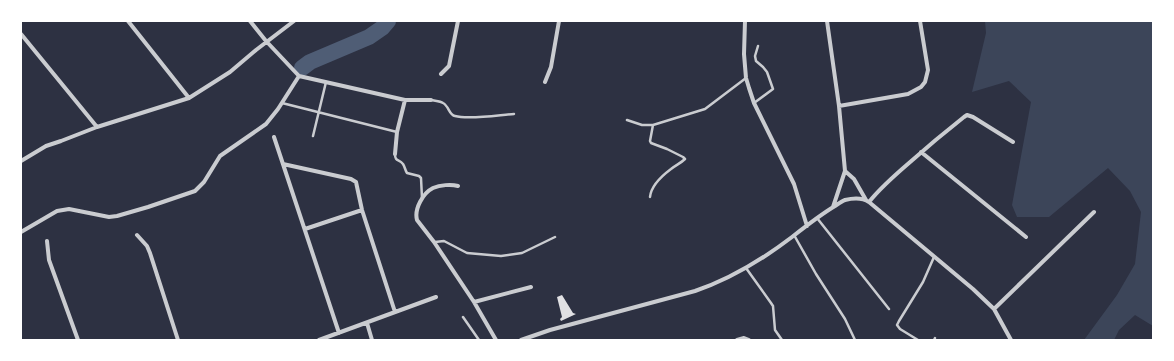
<svg xmlns="http://www.w3.org/2000/svg" width="1174" height="361" viewBox="0 0 1174 361" font-family="'Asap Condensed',sans-serif">
<rect width="100%" height="100%" fill="#2d3142"/>
<path fill="#3c4559" d="M985,21h168v305l-18,-11 -16,15 -5,10h-30l33,-45 18,-31 6,-52 -11,-21 -22,-23 -59,49h-32l-5,-12 19,-103 -22,-21 -37,11 14,-59z"/>
<g fill="none" stroke-linecap="round" stroke-linejoin="round">
<path stroke="#4f5d75" stroke-width="16" d="M302,68l8,-6 59,-25 13,-9 6,-7"/>
</g>
<path fill="#e0e0e3" d="M562,295l11,18 3,1 -15,7 -1,-2 2,-2 -5,-20z"/>
<g fill="none" stroke-linecap="round" stroke-linejoin="round">
<path stroke="#caccd0" stroke-width="2.5" d="M431,100c4,1 9,1 12,3 6,3 6,12 12,13 14,4 44,-1 59,-2
M282,103l115,29
M754,103l19,-14 -6,-17 -4,-5 -7,-6 -1,-5 3,-10
M627,120l15,5h11l52,-16 41,-31
M313,136l13,-54
M395,154c0,8 4,5 8,10 2,3 2,6 4,9l12,3 2,2 1,20
M650,197c1,-11 13,-22 21,-28 5,-4 10,-6 14,-10l-2,-2 -16,-8 -16,-6 -1,-2 3,-16
M817,218l72,91
M794,235l22,39 29,45 10,21
M435,242l9,-1 23,12 34,3 21,-3 33,-16
M746,268l25,35 2,3 2,24 7,10
M463,317l16,23
M918,340l-18,-11 -3,-4 2,-4 24,-39 11,-25
M934,340l1,-2"/>
<path stroke="#caccd0" stroke-width="4" d="M128,21l61,77
M250,21l16,20 33,35 106,24h26
M745,21l-1,33 2,24 3,10 5,15 40,81 13,42
M827,21l12,85 6,65 -12,36
M21,34l76,93
M441,74l8,-8 9,-45
M545,82l6,-15 8,-46
M839,106l69,-12 13,-7 4,-5 3,-12 -8,-49
M274,137l65,196
M921,152l105,85
M395,154l2,-22 8,-32
M21,161l25,-15 15,-5 36,-14 92,-29 41,-26 26,-22 38,-29
M283,164l68,15 5,3 6,28 33,102
M845,171l9,8 12,21
M458,186c-7,-2 -18,-1 -25,2 -10,5 -19,21 -16,32l17,22 40,60 22,38
M869,202c12,-15 26,-27 40,-39 18,-16 36,-31 55,-46l3,-2 6,2 40,25
M305,229l57,-19
M21,232l36,-21 12,-2 40,8 8,-1 31,-9 47,-16 9,-9 16,-26 46,-32 12,-15 21,-33
M137,235l10,11 3,7 28,87
M47,241l2,19 29,80
M474,302l57,-15
M994,309l100,-97
M367,323l5,17
M319,340l117,-43
M521,340l29,-10 145,-39c36,-12 68,-32 97,-54 14,-11 28,-22 43,-31 3,-2 7,-5 10,-6 8,-2 18,-2 24,2l104,87 21,20 17,31
M737,340l7,-2 5,2"/>
</g>
<rect width="1174" height="361" fill="none" stroke="#ffffff" stroke-width="44"/>
</svg>
